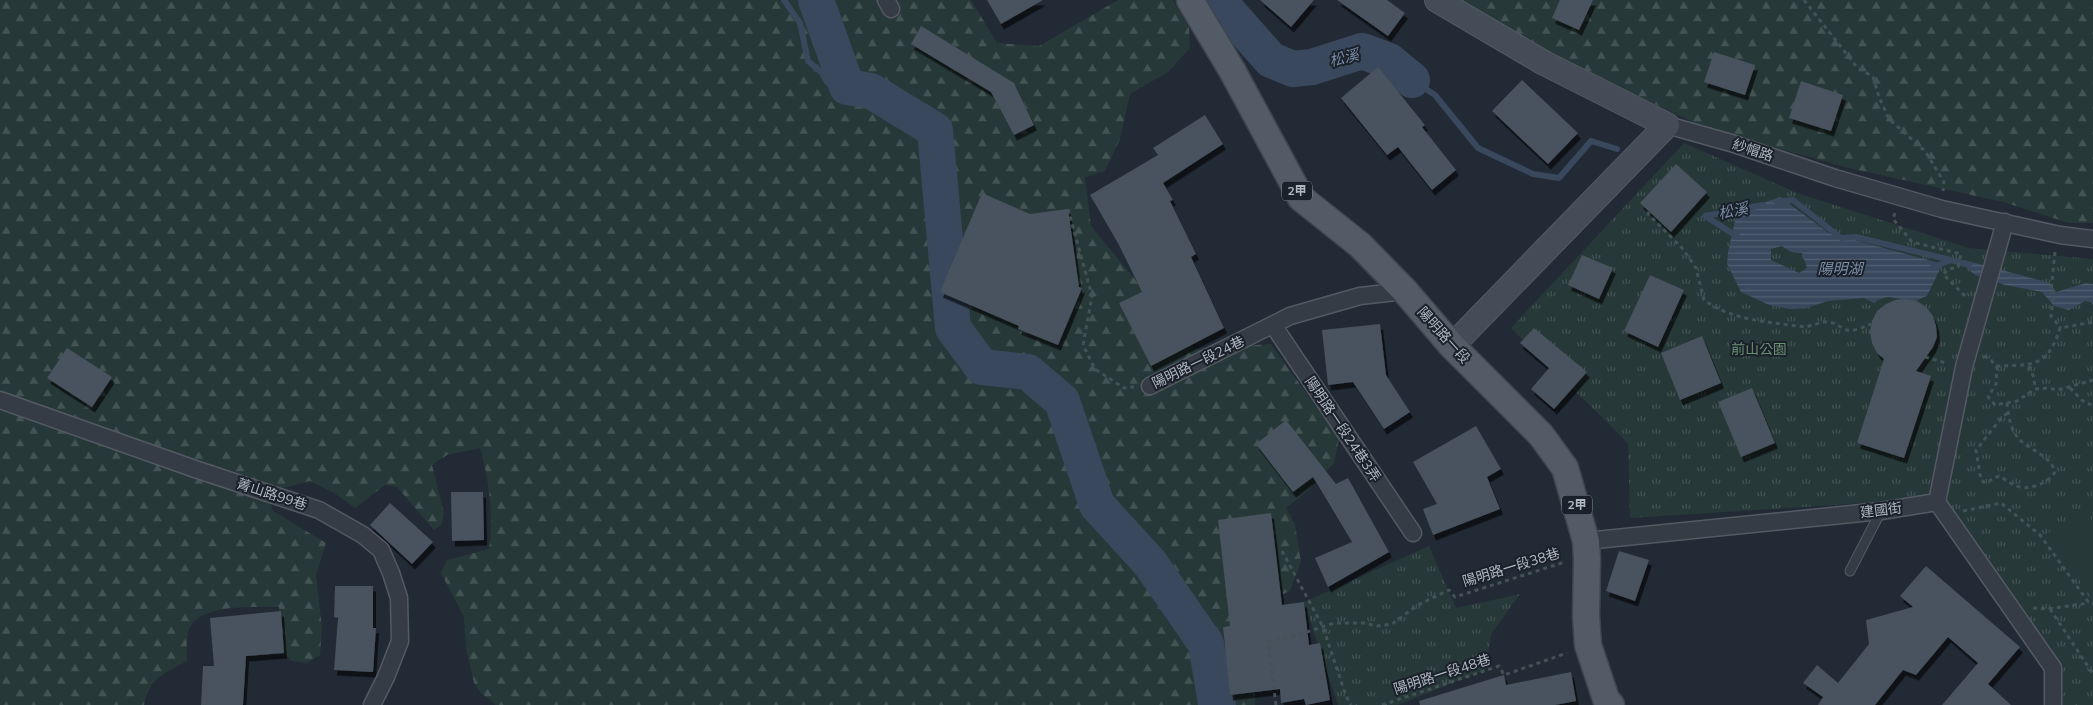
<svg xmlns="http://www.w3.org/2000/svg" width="2093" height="705" viewBox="0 0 2093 705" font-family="Mulish,'Noto Sans TC',sans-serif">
<defs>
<pattern id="grass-tufts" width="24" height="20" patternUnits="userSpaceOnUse" patternTransform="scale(1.25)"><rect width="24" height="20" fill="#273838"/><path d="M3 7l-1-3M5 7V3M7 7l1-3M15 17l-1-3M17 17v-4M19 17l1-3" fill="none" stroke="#445353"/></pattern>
<pattern id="forest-firs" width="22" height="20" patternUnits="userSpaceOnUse" patternTransform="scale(1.25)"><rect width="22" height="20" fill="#273838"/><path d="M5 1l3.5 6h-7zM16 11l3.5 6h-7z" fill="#445353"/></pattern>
<pattern id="water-rules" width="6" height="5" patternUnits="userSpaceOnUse" patternTransform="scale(1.25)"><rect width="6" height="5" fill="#39485d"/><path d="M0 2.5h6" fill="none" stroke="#536073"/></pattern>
<filter id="shadow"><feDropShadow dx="3" dy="5.5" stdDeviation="0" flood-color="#0009"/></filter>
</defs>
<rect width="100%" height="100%" fill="#222a35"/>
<path fill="url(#grass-tufts)" d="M1684,143l113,50 172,55 124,11v446h-36l-5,-56 -110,-151 -312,20 -2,-75 -117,-115z
M1429,546l27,62 64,-14 -29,40 -5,35 -88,36h-60l-34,-103z"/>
<path fill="url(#forest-firs)" d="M0,0h971l26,43 42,3 79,-46h55l16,28 1,20 -22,24 -38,22 -10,45 -15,32 -20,6 6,49 89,108 15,15 76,-5 68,95 -5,24 -28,29 -20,16 9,16 6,38 -11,29 -34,15 -9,18 -24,3 7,68 25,-3v13h-759l-15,-12 -7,-10 -8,-35 -2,-31 -23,-44 6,-13 42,-11c5,-32 0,-70 -9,-101l-33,7 -15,10 12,48 -2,11 -8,6 -37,-43 -12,-2 -30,23 -21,-15 -24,-12 -31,8 -9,13 3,9 53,32 -10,32 6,53 -2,27 -13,8 -15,-2 -8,-8 -5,-46c-24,1 -84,-5 -91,26 -2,9 -1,19 -1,28 -23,13 -36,15 -43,44h-144z
M1451,0h642v223h-24l-66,-21 -154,-34 -144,-40 -161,-77z"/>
<path fill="#273838" d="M2083,508l10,14v77l-46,-65z"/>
<path fill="url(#water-rules)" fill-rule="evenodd" d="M1780,197l49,36 110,30 2,4 -14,29c-4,1 -8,4 -12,5 -15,2 -25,-11 -41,2l-10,-5 -36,3 -22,7 -15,1 -22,-4 -28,-13 -14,-28 1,-12 9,-40zM1782,246l9,6 11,1 5,15 -8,5 -28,-13v-11z
M1964,260l86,23 6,9 30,-9 7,1v21l-2,-3 -6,-1 -16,9 -15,-4 -12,-14 -37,-7 -30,-10 -14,-12z"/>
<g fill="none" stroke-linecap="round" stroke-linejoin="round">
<path stroke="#39485d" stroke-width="6" d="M784,0l16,23 8,38 14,12 5,9 10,7 10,-2
M1412,80l23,15 43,53 55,26 26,4 32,-37 26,8
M1777,202l16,-2 48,38 15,-1 95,23
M1705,216l33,21
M1705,216l58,-11
M1933,267l18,-7 18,5"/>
<path stroke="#39485d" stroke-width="36" d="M816,0l31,87 24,4 64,39 18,198 29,39 46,5 34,29 35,104 53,58 56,81 10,59 2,2
M1218,0l53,60 22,9 19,-2 50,-16 27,10 23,19"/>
</g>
<path fill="#48525e" filter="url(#shadow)" d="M987,0h56l-42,24z
M1260,0h54l-23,27z
M1337,0h50l18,13 -17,23z
M1560,0h33l-14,30 -27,-12z
M921,26l93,57 20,42 -20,10 -23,-43 -80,-48z
M1714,52l41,13 -10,30 -41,-13z
M1378,67l47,58 -3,2 34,43 -24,20 -34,-43 -11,8 -46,-57z
M1522,80l56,53 -30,31 -56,-53z
M1801,81l42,14 -12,36 -42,-13z
M1205,115l18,29 -60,39 10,17 -3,1 26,53 -5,3 33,71 -73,38 -32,-63 23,-11 -23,-47 -29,-50 68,-40 -5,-7z
M1676,164l31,28 -36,40 -31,-29z
M982,193l48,21 38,-5 11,78 3,1 -24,57 -40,-16 1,-3 -79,-34z
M1582,255l31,13 -14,31 -31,-14z
M1650,275l34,15 -26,57 -34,-16z
M1906,299l11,2 9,6 7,9 3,10 1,11 -4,10 -17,24 15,5 -27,82 -47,-15 27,-84 -7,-6 -5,-10 -2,-11 2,-11 5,-10 9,-7 9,-4z
M1380,324l6,51 24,37 -26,17 -31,-47 -25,3 -6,-55z
M1534,328l53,44 -33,37 -23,-20 18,-21 -29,-25z
M1702,336l19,47 -41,17 -19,-47z
M67,348l45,29 -20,30 -45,-29z
M1752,388l23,55 -34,14 -23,-55z
M1286,420l50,64 12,-6 41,74 -61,35 -13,-29 37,-16 -39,-65 -20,15 -37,-48z
M1476,426l25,43 -14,8 13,32 -67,26 -10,-26 14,-5 -24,-42z
M451,492h32l1,48 -32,1z
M390,503l43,39 -21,22 -42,-39z
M1271,513l11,92 22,-3 5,43 11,-2 10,57 -24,5 -2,-6 -23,4 -1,-14 -50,6 -7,-68 7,-1 -12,-106z
M1619,551l30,9 -14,41 -29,-10z
M1926,566l94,81 -32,37 23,21h-69l36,-42 -30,-26 -32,38 -13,-5 -28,35h-57l5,-8 -20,-14 14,-18 21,18 31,-39 -3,-24 47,-13 -13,-11z
M335,586h38v42h3l-3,44 -39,-2 4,-52 -4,-1z
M281,611l3,42 -38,3 -3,49h-42l2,-39h11l-4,-48z
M1571,672l5,29 -21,4h-135l-1,-4 85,-26 2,10z"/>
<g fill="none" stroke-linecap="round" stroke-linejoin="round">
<g stroke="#535a63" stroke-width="11">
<path id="lane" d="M1850,571l31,-60"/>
</g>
<g stroke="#535a63" stroke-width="19">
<path id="street" d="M886,0l5,9
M1667,125l64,18 104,35 107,31 118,26 33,4
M1273,325l140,208
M1150,386l140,-70 70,-20 45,-5
M0,400l195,69 124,41 44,25 18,15 10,23 8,25 1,43 -14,36 -14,28
M1937,502l27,-135 41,-145
M1937,502l116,166v37
M1586,541l295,-30 56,-9"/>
</g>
<g stroke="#535a63" stroke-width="26">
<path id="secondary" d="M1437,0l107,63 123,62 -215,221"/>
</g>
<g stroke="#3f454f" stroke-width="29">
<path id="primary" d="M1190,0l43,72 68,126 59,47 45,46 47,55 89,89 24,33 21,73 1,19 -1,56 2,29 18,54 5,6"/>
</g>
<path stroke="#435355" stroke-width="3" stroke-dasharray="4 4" stroke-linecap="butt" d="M1804,0l52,66 17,11 6,20 10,22 36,32 19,31 -1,9
M1068,209l24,87 -9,49 12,24 29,19 10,-1
M1649,212l-1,2 34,34 14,20 8,32c29,21 66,22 101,27 8,-1 16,-6 24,-5 6,1 10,4 15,7 9,4 19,-2 27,-5
M1895,213l-2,6 19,23 49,12 -3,13 -9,2 -6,5 23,23
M2055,252l-4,39 3,2 -3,23 10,12
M1984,356l7,4 6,8 -1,16 -8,13 7,8 22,-4 18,-12 13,-1 10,2 35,-10
M1925,357l21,6
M1996,366c36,-1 52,2 64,-38l33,-6
M2029,366l5,12 1,11
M2070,388l15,15 8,2
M2007,403c1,12 4,29 13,37 11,11 30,15 35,32 -6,10 -23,18 -35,15 -7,-1 -15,-8 -21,-11l-14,7 -4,-3 -5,-30 26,-33 6,-4
M1963,511l38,-8 39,32 49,68 4,1
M1282,551l41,76 23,69 5,9
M2033,608l14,1 42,-6
M2050,609l43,65
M1276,705l-8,-64 27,-5 39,-13h30l13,3 15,-2 26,-19 31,-15 6,7 110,-35
M1382,705l117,-39 5,9 63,-22"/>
<use href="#lane" stroke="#353c46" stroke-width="9"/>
<use href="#street" stroke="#353c46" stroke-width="16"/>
<use href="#secondary" stroke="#444c58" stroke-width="24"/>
<use href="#primary" stroke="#535b66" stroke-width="26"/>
</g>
<g text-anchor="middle" stroke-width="4" stroke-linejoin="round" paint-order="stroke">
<g fill="#1b212a" stroke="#838a94" stroke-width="1">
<rect x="1282" y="181.5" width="30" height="19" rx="4"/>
<rect x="1562" y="495.5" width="30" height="19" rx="4"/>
</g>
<g font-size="12" font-weight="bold" fill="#b0b7c2">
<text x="1297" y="195">2甲</text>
<text x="1577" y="509">2甲</text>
</g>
<g font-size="14" fill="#b0b7c2" stroke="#1b212a">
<text transform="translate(1753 150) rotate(18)" y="5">紗帽路</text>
<text transform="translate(1444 335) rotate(48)" y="5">陽明路一段</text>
<text transform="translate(1198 362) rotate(-26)" y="5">陽明路一段24巷</text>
<text transform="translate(1343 429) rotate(56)" y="5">陽明路一段24巷3弄</text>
<text transform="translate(272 494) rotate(18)" y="5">菁山路99巷</text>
<text transform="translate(1881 510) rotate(-7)" y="5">建國街</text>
<text transform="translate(1511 567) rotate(-17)" y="5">陽明路一段38巷</text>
<text transform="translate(1442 674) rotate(-18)" y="5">陽明路一段48巷</text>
</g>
<g font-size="14" fill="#6a9072" stroke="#1b212a">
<text x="1759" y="354">前山公園</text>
</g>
<g font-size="15" font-style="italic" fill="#7b8ea8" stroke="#1b212a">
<text transform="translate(1344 58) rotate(-14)" y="5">松溪</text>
<text transform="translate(1733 211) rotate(-11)" y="5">松溪</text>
<text x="1840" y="274">陽明湖</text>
</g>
</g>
</svg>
